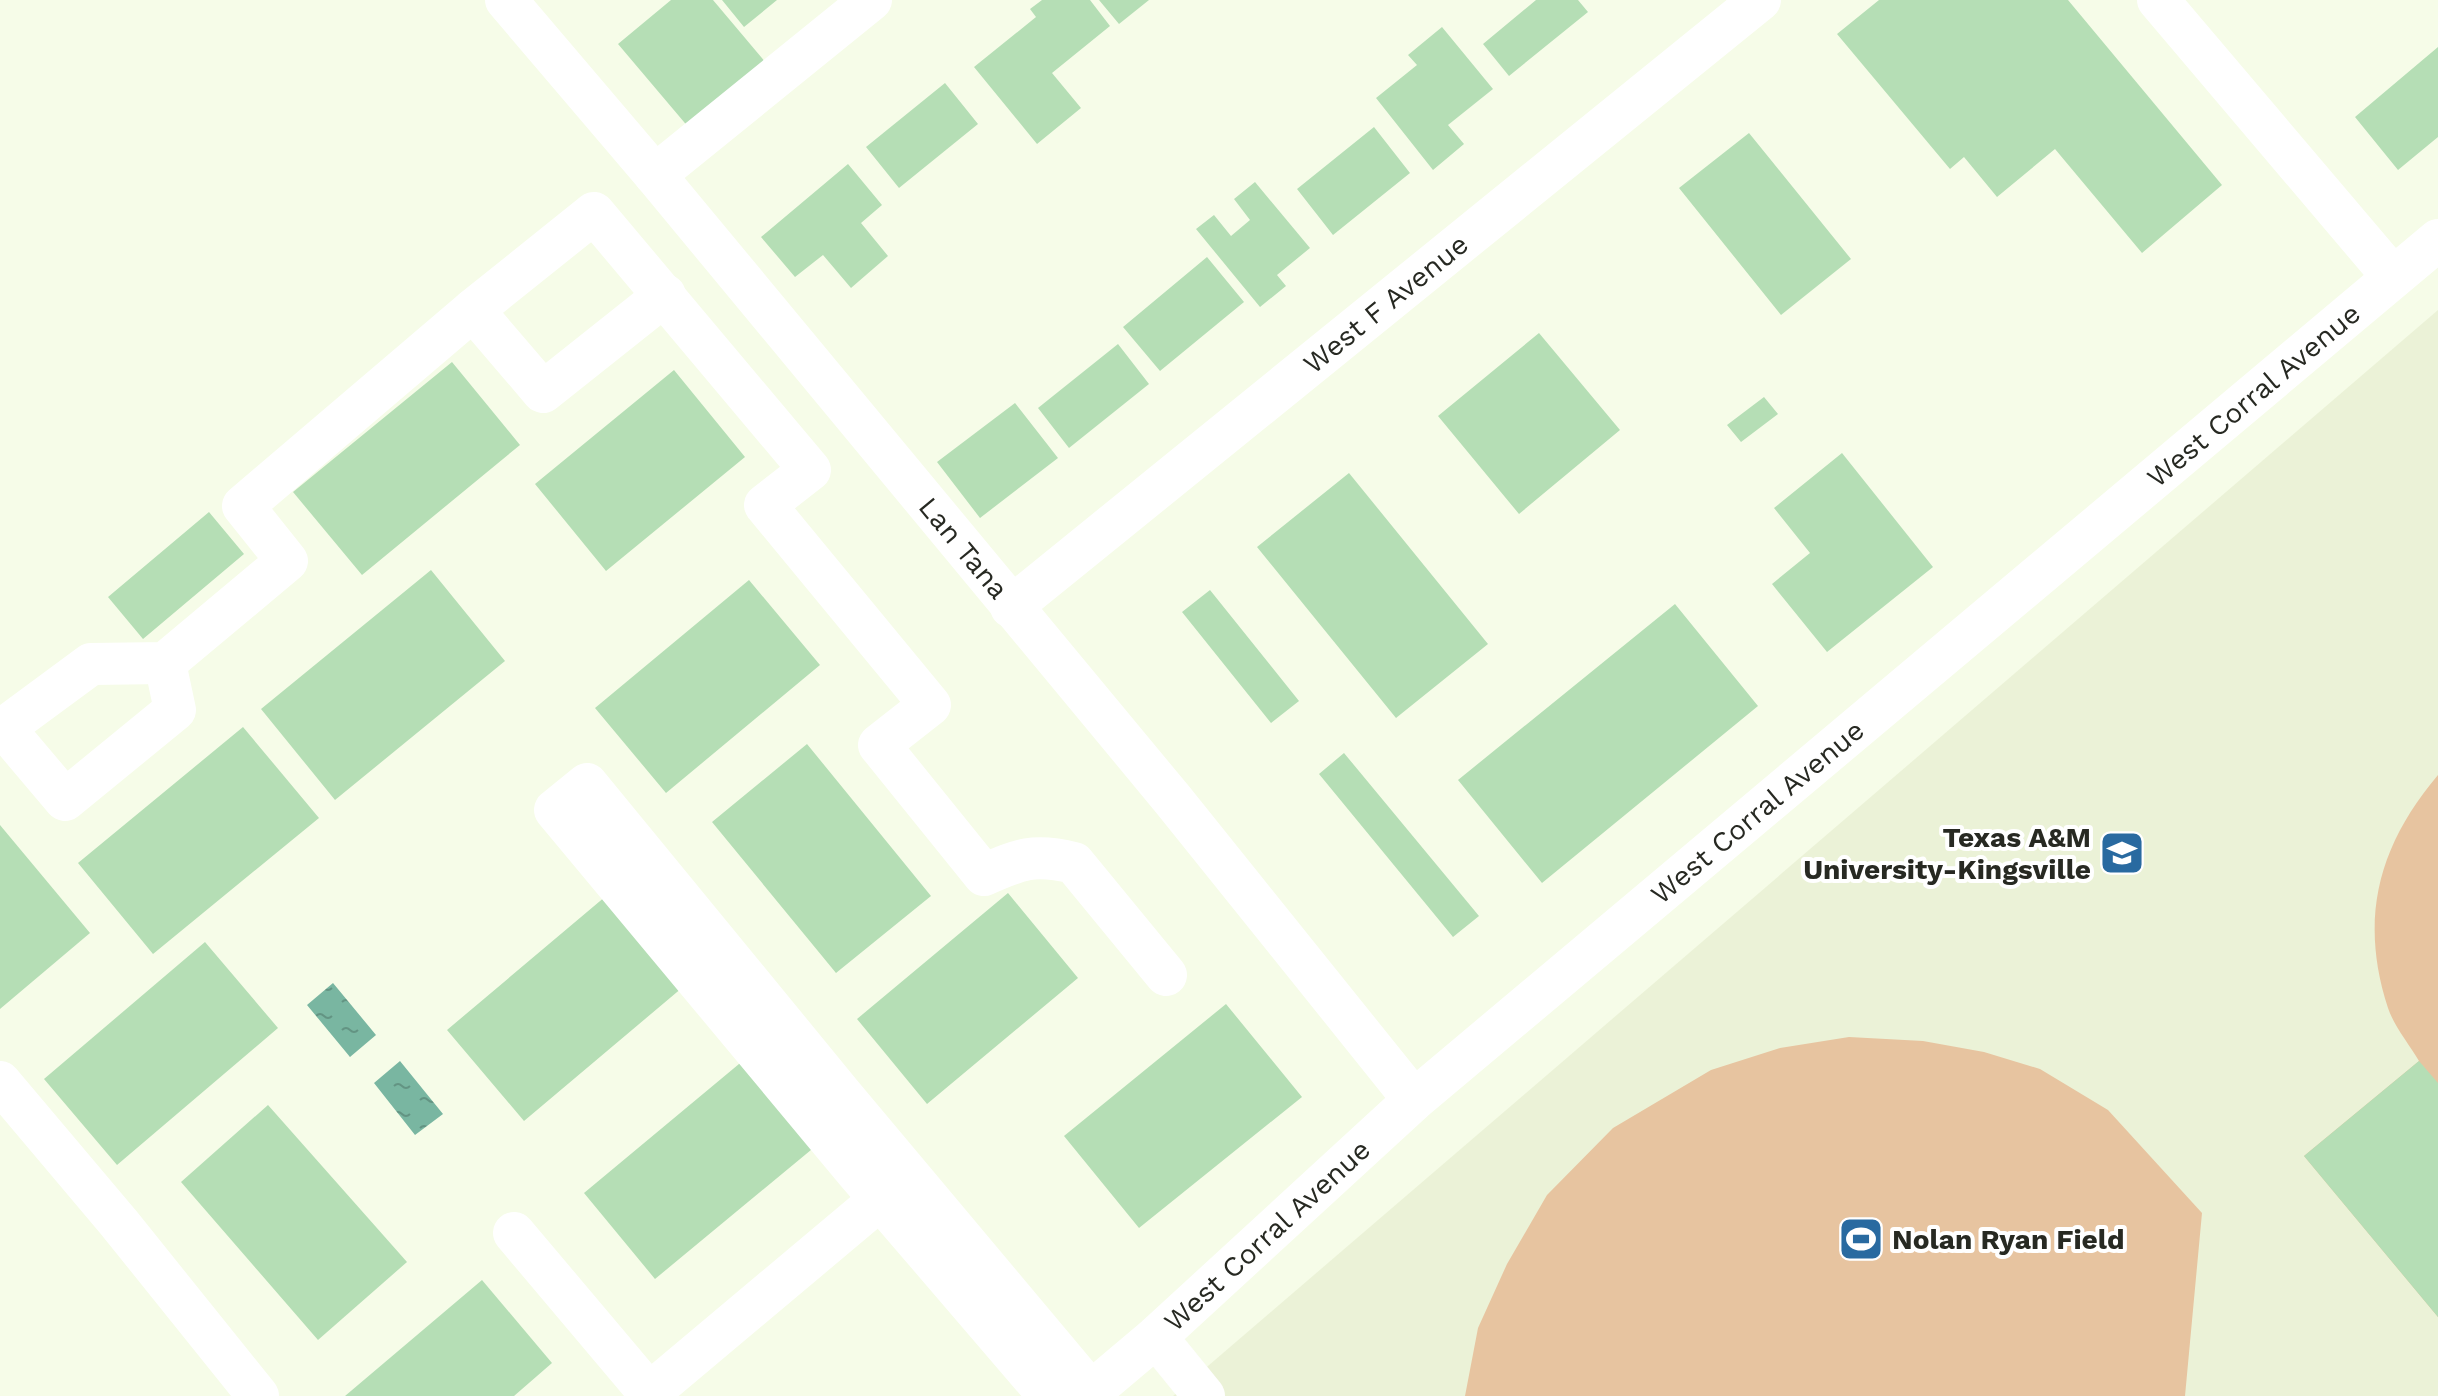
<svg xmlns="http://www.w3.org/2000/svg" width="2438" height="1396" font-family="'Work Sans',sans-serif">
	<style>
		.built { fill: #ebf2d7 }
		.pitch { fill: #e7c4a0 }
		.water { fill: url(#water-ripples) }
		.building { fill: #b5deb5 }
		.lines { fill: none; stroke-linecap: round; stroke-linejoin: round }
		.minor { stroke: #fff; stroke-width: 42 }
		.labels { text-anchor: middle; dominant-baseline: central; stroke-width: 8; stroke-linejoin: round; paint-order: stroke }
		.street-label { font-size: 28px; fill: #272922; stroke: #fff }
		.poi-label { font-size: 28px; font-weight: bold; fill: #272922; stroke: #fff; text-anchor: end }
	</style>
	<defs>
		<pattern id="water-ripples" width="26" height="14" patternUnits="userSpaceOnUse" patternTransform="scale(2)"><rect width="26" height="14" fill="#79b6a1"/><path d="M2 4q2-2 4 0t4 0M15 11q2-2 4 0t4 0" fill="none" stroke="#639483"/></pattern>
	</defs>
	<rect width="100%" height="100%" fill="#f6fce8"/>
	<path class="built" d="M2438,310V1396H1173Z"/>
	<path class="pitch" d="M2438,775V1317L2304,1156L2419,1061C2409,1044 2394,1026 2388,1008C2359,919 2378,846 2438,775Z
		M1849,1037L1923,1041L1984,1052L2040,1069L2108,1110L2202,1213L2185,1396H1465L1478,1328L1507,1264L1547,1195L1613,1128L1711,1070L1780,1048Z"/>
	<path class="water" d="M333,983L376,1035L350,1057L307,1005Z
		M400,1061L443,1114L415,1135L374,1083Z"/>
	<path class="building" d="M671,0H713L772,70L695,135L618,44Z
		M722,0H777L744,27Z
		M1042,0H1090L1110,26L1052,73L1081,108L1037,144L974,67L1036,17L1030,9Z
		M1099,0H1149L1119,24Z
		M1536,0H1578L1588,12L1509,76L1483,44Z
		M1879,0H2068L2222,185L2142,253L2055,149L1997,197L1964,157L1950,169L1837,34Z
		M1442,27L1493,89L1448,125L1464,144L1433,170L1376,98L1417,65L1408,55Z
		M2438,47V137L2398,170L2355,117Z
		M945,83L978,124L899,188L866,147Z
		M1374,127L1410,173L1333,235L1297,189Z
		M1749,133L1851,259L1781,315L1679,188Z
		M848,164L882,205L861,223L888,256L851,288L823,255L795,277L761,237Z
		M1255,182L1310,248L1277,275L1286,286L1260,307L1196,229L1214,215L1231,236L1250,220L1234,199Z
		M1207,257L1244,302L1160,371L1123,327Z
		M1539,333L1620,430L1519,514L1438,416Z
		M1118,344L1149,384L1069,448L1038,408Z
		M452,362L520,445L362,575L293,492Z
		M674,370L745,457L606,571L535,484Z
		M1764,397L1778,414L1741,442L1727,425Z
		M1015,403L1058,458L980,518L937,462Z
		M1842,453L1933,567L1827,652L1772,584L1810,553L1774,508Z
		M1349,473L1488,644L1396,718L1257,547Z
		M209,512L244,554L143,639L108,597Z
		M431,570L505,661L335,800L261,709Z
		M749,580L820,665L666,793L595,708Z
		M1210,590L1299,701L1271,723L1182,612Z
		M1675,604L1758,706L1542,883L1458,780Z
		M243,727L319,818L153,954L78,863Z
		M807,744L931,896L836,973L712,822Z
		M1344,753L1479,916L1453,937L1319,774Z
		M0,825L90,933L0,1009Z
		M1008,893L1078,978L927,1104L857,1019Z
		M606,896L683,987L524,1121L447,1030Z
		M205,942L278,1028L117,1165L44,1079Z
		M1226,1004L1302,1097L1139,1228L1064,1136Z
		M745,1059L817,1145L655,1279L584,1193Z
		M2419,1061L2438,1083V1317L2304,1156Z
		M268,1105L407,1262L318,1340L181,1182Z
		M482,1280L552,1363L514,1396H345Z"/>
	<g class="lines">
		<g class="minor">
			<path id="s1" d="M506,0L655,175L1173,800L1414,1100"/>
			<path d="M2158,0L2393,277"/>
			<path d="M655,175L871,0"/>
			<path d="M473,310L543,392L665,295"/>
			<path id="s2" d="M1011,607L1760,0"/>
			<path d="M5,729L65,800L175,710L165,663"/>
			<path d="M0,731L91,664L165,663L287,561L243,506L473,310L594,213L810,470L765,505L930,705L879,745L984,875C1020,859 1034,853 1074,863L1166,975"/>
			<path d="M0,1082L119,1223L258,1396"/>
			<path d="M514,1233L649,1393"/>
			<path d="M1156,1337L1204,1396"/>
			<path d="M646,1396L902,1181"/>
			<path d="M1049,1396L855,1170L555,810L587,784L842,1095L1091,1392"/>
			<path id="s3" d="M1086,1396L1156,1337L1414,1100L2438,240"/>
		</g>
	</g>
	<defs>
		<g id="university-square" transform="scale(2.3)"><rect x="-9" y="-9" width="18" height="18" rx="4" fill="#296aa0" stroke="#fff"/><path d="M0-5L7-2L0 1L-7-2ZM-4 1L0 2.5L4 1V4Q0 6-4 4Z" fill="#fff"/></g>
		<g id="stadium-square" transform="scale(2.3)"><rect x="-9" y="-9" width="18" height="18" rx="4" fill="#296aa0" stroke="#fff"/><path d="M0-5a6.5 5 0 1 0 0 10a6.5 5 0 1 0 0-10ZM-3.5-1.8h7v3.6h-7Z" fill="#fff"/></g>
	</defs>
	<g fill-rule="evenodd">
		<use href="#university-square" x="2122" y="853"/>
		<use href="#stadium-square" x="1861" y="1239"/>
	</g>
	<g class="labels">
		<g class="street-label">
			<text stroke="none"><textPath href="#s2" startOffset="482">West F Avenue</textPath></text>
			<text stroke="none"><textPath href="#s3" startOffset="1538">West Corral Avenue</textPath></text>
			<text stroke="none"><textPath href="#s1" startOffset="714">Lan Tana</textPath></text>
			<text stroke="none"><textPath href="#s3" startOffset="890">West Corral Avenue</textPath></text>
			<text stroke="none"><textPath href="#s3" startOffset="242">West Corral Avenue</textPath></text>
		</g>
		<g class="poi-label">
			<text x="2091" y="837">Texas A&amp;M<tspan x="2091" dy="32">University-Kingsville</tspan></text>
			<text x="1892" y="1239" text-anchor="start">Nolan Ryan Field</text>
		</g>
	</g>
</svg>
